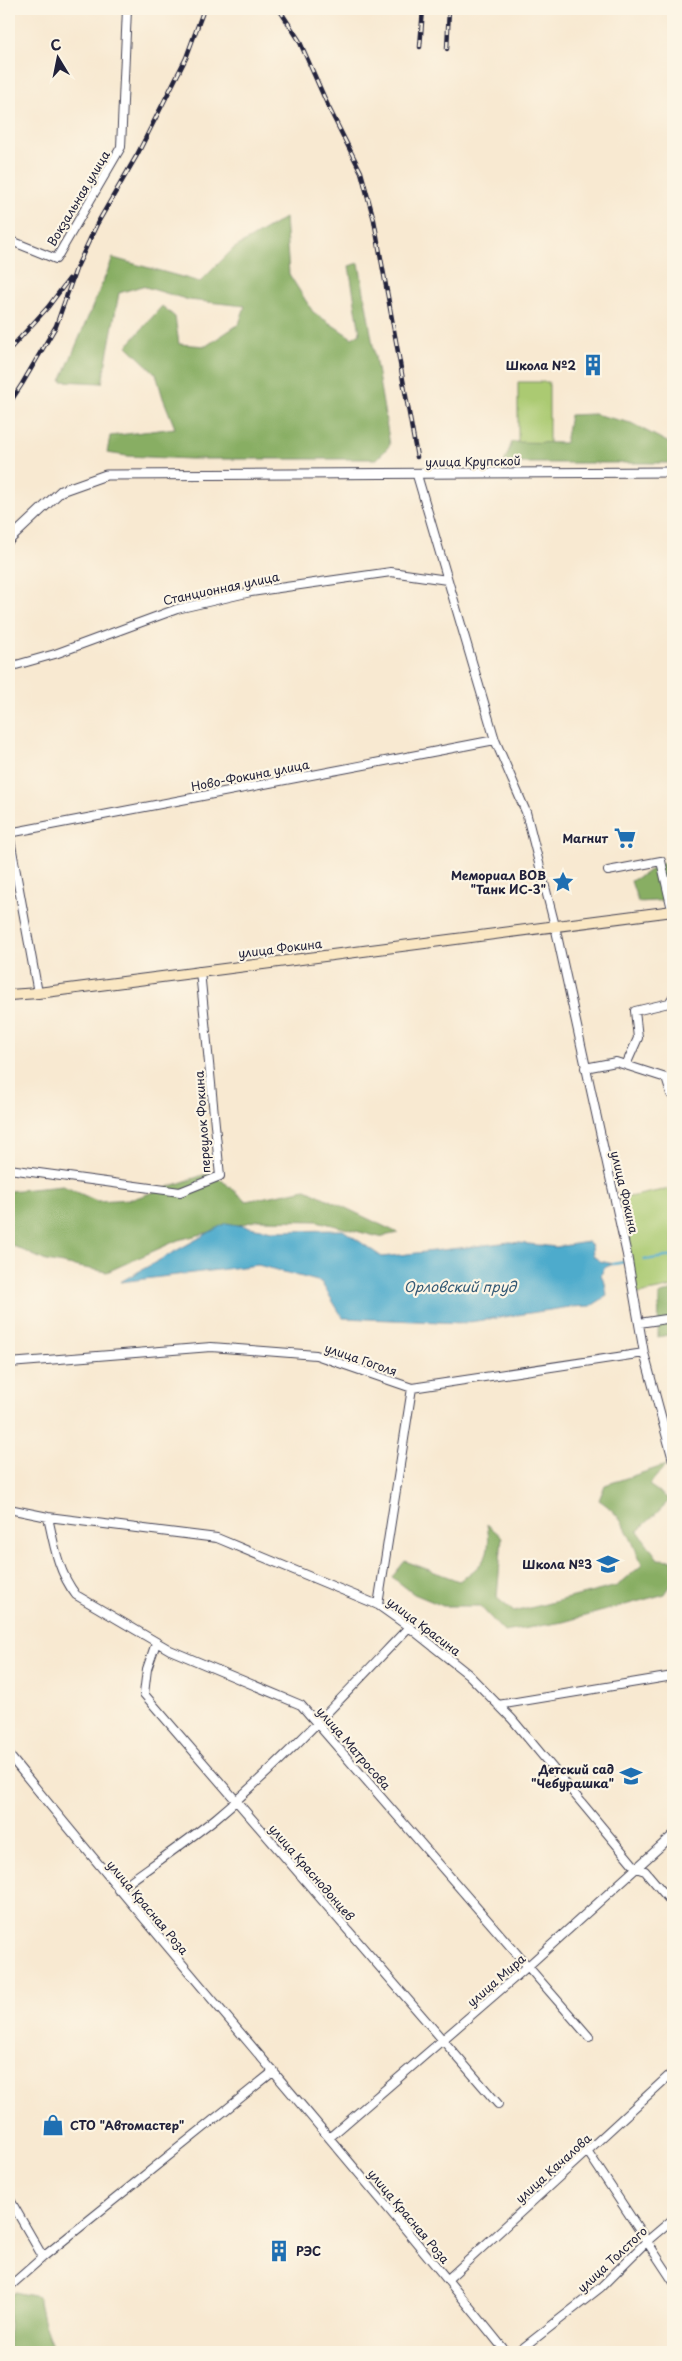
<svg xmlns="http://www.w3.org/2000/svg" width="682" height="2361" font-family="'Playpen Sans',sans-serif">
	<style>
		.green { fill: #abca72; stroke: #667656 }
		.forest { fill: #88ae64; stroke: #556850 }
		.water { fill: #4dabcc; stroke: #386684 }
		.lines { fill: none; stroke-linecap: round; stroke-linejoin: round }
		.stream { stroke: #4dabcc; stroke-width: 2.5 }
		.minor-casing { stroke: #424052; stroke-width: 10 }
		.tertiary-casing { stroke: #424052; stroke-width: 11 }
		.secondary-casing { stroke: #424052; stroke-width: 12 }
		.minor { stroke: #fff; stroke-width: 8 }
		.tertiary { stroke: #fff; stroke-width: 9 }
		.secondary { stroke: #fae7c3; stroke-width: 10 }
		.rail-casing { stroke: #22223b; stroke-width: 4.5 }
		.rail { stroke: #fcf5e5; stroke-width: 2.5; stroke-dasharray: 8; stroke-linecap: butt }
		.labels { text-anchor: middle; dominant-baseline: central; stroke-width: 4.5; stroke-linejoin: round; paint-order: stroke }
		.street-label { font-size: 12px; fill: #22223b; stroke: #fcf5e5 }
		.poi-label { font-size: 12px; font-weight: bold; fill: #22223b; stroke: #fcf5e5; text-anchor: end }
		.water-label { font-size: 14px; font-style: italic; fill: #335975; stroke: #fcf5e5 }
	</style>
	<rect width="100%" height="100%" fill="#fcf5e5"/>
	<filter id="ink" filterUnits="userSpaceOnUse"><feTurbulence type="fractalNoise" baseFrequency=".02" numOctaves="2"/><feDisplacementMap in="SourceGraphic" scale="10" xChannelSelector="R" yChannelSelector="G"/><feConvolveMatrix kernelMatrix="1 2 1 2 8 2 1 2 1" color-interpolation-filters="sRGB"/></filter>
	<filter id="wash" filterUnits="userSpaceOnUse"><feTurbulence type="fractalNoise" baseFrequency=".0096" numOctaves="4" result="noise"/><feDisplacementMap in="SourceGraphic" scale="20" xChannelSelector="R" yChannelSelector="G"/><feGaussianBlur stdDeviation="1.12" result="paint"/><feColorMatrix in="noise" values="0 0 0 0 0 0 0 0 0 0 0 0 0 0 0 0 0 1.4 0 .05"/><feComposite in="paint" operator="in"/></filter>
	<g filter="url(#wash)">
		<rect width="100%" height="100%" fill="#f8e9d1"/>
		<path class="green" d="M518,382H549V446L518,445Z
			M673,1188V1287L638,1294L619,1199Z"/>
		<path class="forest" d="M285,218L289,274L313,312L352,338L360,333L349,266L359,263L390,445L377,459H190L127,456L107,453L110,436L175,428L163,398L156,374L127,346L162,306L175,317L179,344L206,346L239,324L245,306L189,300L142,286L119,293L102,383L61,381L113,258L200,282L233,249Z
			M594,414L631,423L673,445V463H504L512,442L565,443L570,415Z
			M673,861V900L638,902L631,881L663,863Z
			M212,1172L246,1201L306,1189L398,1233L379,1237L317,1221L259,1220L178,1240L107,1272L46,1261L9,1244V1191L63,1186L97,1201L133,1199Z
			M673,1290V1334L658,1337L659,1295Z
			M666,1465L649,1485L670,1500L638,1531L658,1559L673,1560V1582L665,1594L563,1622L504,1632L480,1606H443L414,1594L392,1577L405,1561L459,1581C485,1564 492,1555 487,1524L502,1537L497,1598L514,1612L617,1586L642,1565C631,1539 624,1516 599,1500L605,1485Z
			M15,2292L38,2297L44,2324L54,2352H9V2298Z"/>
		<path class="water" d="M226,1223L273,1231L343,1230L382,1257L510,1242L556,1247L588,1242L592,1246L593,1256L600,1261L613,1264L604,1268L601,1275L605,1283L607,1296L591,1306L570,1307L463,1323L343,1318L321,1282L258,1265L120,1282Z"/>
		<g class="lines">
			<path class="stream" d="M644,1260L673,1256
				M613,1264L625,1262"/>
		</g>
	</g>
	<g filter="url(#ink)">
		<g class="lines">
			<g class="minor-casing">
				<path id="minor" d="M9,240L56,259L121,147L127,9
					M417,475L495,740L526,812L555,926L627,1255L644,1353L673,1460
					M9,667L55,654L177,609L251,592L391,572L447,580
					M9,833L495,740
					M9,834L38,993
					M608,871L661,861L673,914
					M626,1065L638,1038L635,1011L669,1003L673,997
					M585,1068L616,1062L666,1078L671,1094H673
					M9,1169L180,1192L220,1176L200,971
					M639,1323L673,1318
					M9,1363L211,1347L316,1355L412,1388L644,1353
					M9,1509L48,1517L217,1538L378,1605L409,1627L468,1674L512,1719L636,1868L645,1871L673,1904
					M48,1517C54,1545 58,1572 76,1595L170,1650L301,1705L589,2037
					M378,1605L412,1388
					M156,1643L147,1669L144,1694L498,2104
					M498,1705L673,1676
					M9,1755C172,1957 344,2150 506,2352
					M118,1890C151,1866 185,1843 216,1818C285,1760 347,1692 409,1627
					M329,2138L527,1967L673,1835
					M588,2152L673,2281
					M9,2198L43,2257
					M448,2279L673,2072
					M9,2287L43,2257L274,2071
					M518,2352L601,2287L646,2242L673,2219"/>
			</g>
			<g class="tertiary-casing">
				<path id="tertiary" d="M9,540L61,491L106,475L673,472"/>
			</g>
			<g class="secondary-casing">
				<path id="secondary" d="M9,995L38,993L673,911"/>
			</g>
			<use href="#minor" class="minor"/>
			<use href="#tertiary" class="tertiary"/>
			<use href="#secondary" class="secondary"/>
			<g class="rail-casing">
				<path id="rail" d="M279,9L299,40L328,106L361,172L374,220L417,457
					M420,47L423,9
					M447,49L449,9
					M9,350L48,307L69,279
					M9,404L22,384L56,326L76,269L97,224L137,155L186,58L204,9"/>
			</g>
			<use href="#rail" class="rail"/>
		</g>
	</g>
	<defs>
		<g id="building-bare" transform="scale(1.725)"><path d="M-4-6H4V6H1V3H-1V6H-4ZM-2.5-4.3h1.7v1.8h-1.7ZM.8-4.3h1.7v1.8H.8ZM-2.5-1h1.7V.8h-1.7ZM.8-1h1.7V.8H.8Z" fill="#1f6fb2" stroke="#fcf5e5" stroke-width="2.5" paint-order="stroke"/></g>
		<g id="supermarket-bare" transform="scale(1.725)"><path d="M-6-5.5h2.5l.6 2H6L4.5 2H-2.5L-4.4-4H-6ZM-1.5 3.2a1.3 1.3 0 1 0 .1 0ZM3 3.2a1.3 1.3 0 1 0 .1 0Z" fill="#1f6fb2" stroke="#fcf5e5" stroke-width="2.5" paint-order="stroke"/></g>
		<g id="sight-bare" transform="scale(1.725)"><path d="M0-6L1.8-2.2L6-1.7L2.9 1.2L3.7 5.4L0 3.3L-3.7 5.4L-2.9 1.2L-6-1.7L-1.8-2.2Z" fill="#1f6fb2" stroke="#fcf5e5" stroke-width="2.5" paint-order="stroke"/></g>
		<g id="school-bare" transform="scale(1.725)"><path d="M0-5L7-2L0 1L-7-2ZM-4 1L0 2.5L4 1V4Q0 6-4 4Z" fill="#1f6fb2" stroke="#fcf5e5" stroke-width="2.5" paint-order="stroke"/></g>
		<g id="shop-bare" transform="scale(1.725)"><path d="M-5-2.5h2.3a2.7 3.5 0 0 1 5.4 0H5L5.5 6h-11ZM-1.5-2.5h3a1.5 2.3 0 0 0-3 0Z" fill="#1f6fb2" stroke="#fcf5e5" stroke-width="2.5" paint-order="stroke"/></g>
	</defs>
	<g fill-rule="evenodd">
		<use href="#building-bare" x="593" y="365"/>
		<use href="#supermarket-bare" x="625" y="838"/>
		<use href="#sight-bare" x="563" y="882"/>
		<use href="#school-bare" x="608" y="1564"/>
		<use href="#school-bare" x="631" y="1776"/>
		<use href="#shop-bare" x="53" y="2125"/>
		<use href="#building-bare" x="279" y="2251"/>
	</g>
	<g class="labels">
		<g class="street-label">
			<text transform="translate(78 198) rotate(-59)">Вокзальная улица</text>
			<text transform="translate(473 461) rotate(-1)">улица Крупской</text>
			<text transform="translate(221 588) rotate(-12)">Станционная улица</text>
			<text transform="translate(250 775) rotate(-11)">Ново-Фокина улица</text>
			<text transform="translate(280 948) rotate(-7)">улица Фокина</text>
			<text transform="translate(202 1122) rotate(-94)">переулок Фокина</text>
			<text transform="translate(625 1192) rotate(77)">улица Фокина</text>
			<text transform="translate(361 1359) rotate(19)">улица Гоголя</text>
			<text transform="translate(424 1626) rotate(37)">улица Красина</text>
			<text transform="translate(354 1748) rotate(49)">улица Матросова</text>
			<text transform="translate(312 1872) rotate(49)">улица Краснодонцев</text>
			<text transform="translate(148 1907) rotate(50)">улица Красная Роза</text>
			<text transform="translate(496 1980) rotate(-41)">улица Мира</text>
			<text transform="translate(553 2168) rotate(-42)">улица Качалова</text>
			<text transform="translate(409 2216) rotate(50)">улица Красная Роза</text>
			<text transform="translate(612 2259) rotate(-43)">улица Толстого</text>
		</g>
		<g class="poi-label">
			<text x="576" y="365">Школа №2</text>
			<text x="608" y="838">Магнит</text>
			<text x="546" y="875">Мемориал ВОВ<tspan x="546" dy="14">"Танк ИС-3"</tspan></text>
			<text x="592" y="1564">Школа №3</text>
			<text x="614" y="1769">Детский сад<tspan x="614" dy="14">"Чебурашка"</tspan></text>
			<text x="70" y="2125" text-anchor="start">СТО "Автомастер"</text>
			<text x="296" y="2251" text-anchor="start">РЭС</text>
		</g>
		<g class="water-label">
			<text x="460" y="1286">Орловский пруд</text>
		</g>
	</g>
	<rect width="682" height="2361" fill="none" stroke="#fcf5e5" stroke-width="30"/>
	<g transform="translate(58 58) rotate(350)" stroke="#fcf5e5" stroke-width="4" paint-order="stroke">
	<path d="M0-4L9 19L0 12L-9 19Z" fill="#22223b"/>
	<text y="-8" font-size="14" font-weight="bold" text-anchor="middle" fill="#22223b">С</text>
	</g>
</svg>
